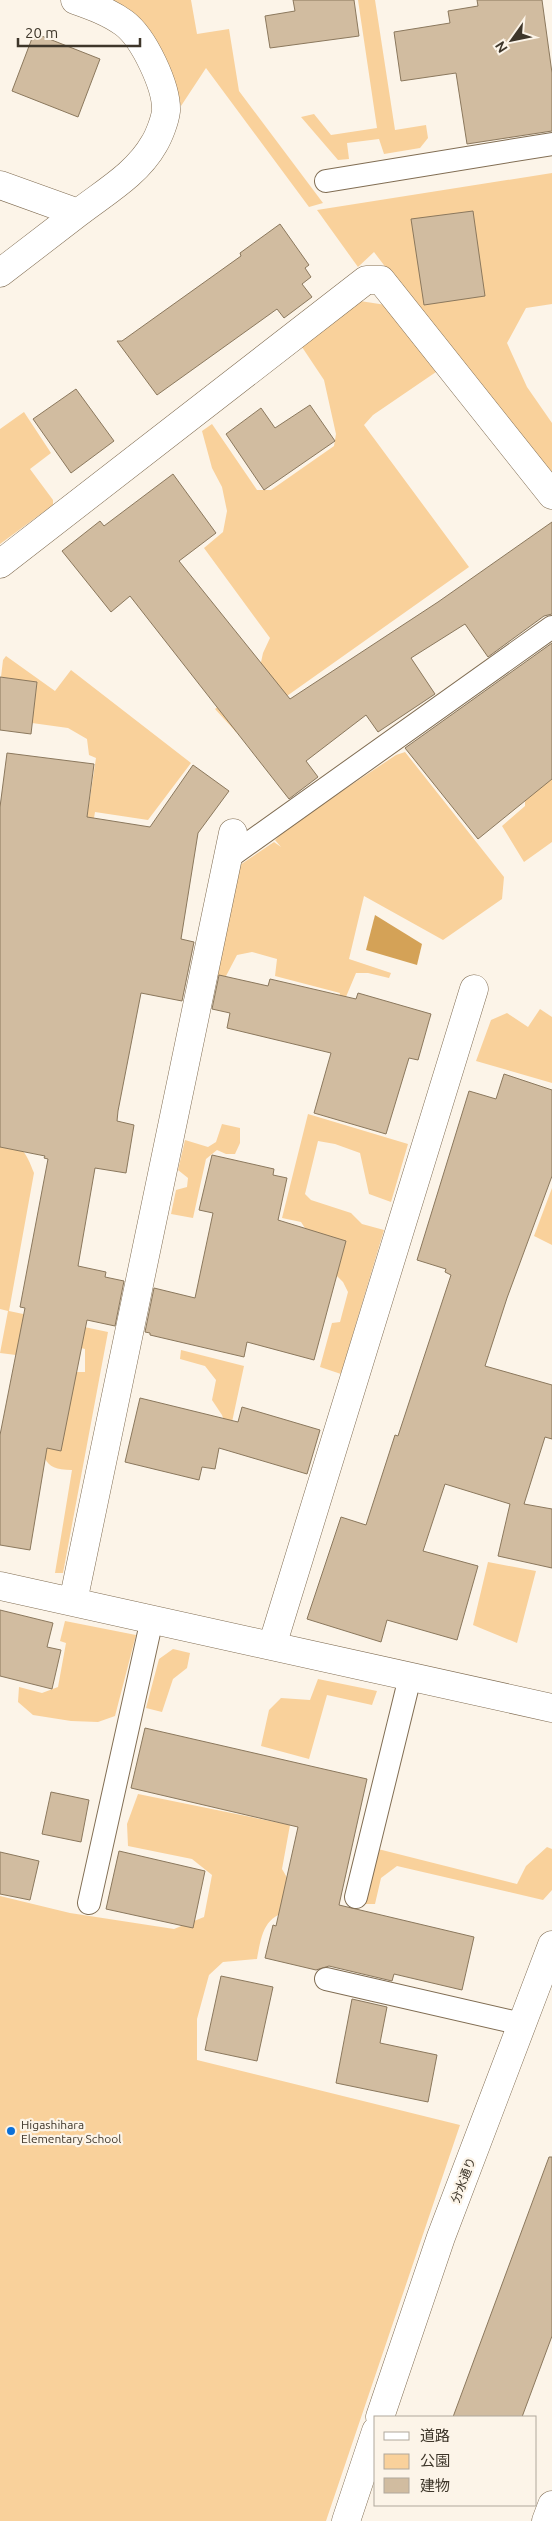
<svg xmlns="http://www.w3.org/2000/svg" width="552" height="2521" font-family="Ubuntu,'Noto Sans JP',sans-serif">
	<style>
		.green { fill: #f9d19b; fill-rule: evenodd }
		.water { fill: #d4a257 }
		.building { fill: #d1bca0; stroke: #8b785d }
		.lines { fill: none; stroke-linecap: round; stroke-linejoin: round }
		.service-casing { stroke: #806d53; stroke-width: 24 }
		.minor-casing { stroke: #806d53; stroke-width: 29 }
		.tertiary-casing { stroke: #806d53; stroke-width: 29 }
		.service { stroke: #fff; stroke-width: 22 }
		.minor { stroke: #fff; stroke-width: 28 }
		.tertiary { stroke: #fff; stroke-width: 28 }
		.poi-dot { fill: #0b70d8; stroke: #fcf4e8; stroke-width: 2 }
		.labels { text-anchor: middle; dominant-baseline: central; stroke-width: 4.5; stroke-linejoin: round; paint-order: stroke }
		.poi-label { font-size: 12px; fill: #3e362a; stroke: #fcf4e8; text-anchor: start }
		.street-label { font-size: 12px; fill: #3e362a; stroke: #fcf4e8 }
	</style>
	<rect width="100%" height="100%" fill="#fcf4e8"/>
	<path class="green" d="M102,0H191L197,34L229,29L239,91L323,203L309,207L206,68L181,106L169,65L139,18Z
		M358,0H375L395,130L426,125L428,138L420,148L384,154L379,139L347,143L349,159L338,160L301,117L314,114L331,135L377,128Z
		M552,173V304L526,308L507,343L527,387L552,423V475L428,323L374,252L358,267L317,210Z
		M360,301L386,305L436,372L373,415L364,425L469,567L236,732L215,709L246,683L260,667L263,653L270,638L204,548L223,532L227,511L222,487L212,468L202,431L212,424L257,490H271L334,446L336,434L324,380L302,347Z
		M24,412L51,453L30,469L53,500V505L0,544V429Z
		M6,656L55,691L71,670L191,763L148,820L95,812L85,873L0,820V803L8,812L87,817L96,758L89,755L87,739L68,728L32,723L37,683L1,677L3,660Z
		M489,693L552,779V842L524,862L502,826L525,806V794Z
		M405,752L504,877L502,899L443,940L364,896L349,959L391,973L389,978L368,973H356L340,1011H336L340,993L275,976L277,959L252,952L237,955L226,976H215L237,867L274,842L281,847L275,840L288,827L396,755Z
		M540,1009L552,1017V1083L476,1061L491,1020L507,1013L528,1027Z
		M308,1114L408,1144L391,1202L369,1194L360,1153L335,1144L318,1141L305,1194L311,1200L351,1213L362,1224L384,1230L341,1374L320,1367L332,1323L340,1322L348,1292L343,1282L334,1273L301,1222L282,1218ZM317,1233L346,1241L341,1258Z
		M222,1124L240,1128V1143L235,1154H226L217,1150L206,1159L193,1218L171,1214L176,1190L187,1187L188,1178L178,1170L185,1140L208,1147L216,1142Z
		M0,1138C22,1145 26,1152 34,1173L9,1311L108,1332L63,1573H55L72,1470C40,1470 44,1455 38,1427L67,1372H85V1349L42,1338L24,1356L0,1353L8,1311L0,1309Z
		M552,1188V1245L534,1236Z
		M181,1350L244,1366L229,1436L222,1415L212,1400L216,1380L205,1366L180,1359Z
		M488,1562L536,1571L517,1643L473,1625Z
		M65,1621L136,1635L115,1716L98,1722L71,1721L33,1715L18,1702L19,1687L42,1693L58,1687L66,1643L60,1641Z
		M173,1649L190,1653L187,1668L173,1679L162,1712L146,1708L159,1659Z
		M318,1679L377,1691L372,1705L327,1695L309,1759L261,1746L269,1710L281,1698L310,1700Z
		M138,1794L290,1825L282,1869L292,1886L287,1912C263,1917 261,1938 257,1959L223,1962L209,1975L197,2019V2060L460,2125L326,2521H0V1896L70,1913L174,1929L204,1917L212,1875L192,1859L128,1846L127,1824Z
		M547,1847L552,1849V1890L543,1900L397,1866L381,1878L375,1904H362L378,1849L517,1884L526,1866Z"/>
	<path class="water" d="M375,915L422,944L417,965L366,950Z"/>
	<path class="building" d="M293,0H354L359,36L270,48L265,16L295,11Z
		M477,0H542L552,73V131L467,144L456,73L401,81L394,32L450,23L448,11L478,6Z
		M34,33L100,59L78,117L12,91Z
		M473,211L485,296L424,305L411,219Z
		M280,224L309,265L305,268L311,277L302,284L312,297L284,318L277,309L157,395L117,341H122L241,256L240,253Z
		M76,389L114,441L71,473L33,419Z
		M310,405L335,441L264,490L226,434L261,408L275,428Z
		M173,474L216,533L179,561L290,699L438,602L552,522V614L544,616L488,657L465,624L411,658L435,694L378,732L366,715L306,761L318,777L289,799L130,596L111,612L62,551L100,521L104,526Z
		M552,643V779L478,839L405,748Z
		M0,677L37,682L31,734L0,730Z
		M7,753L94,764L87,817L150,827L193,765L229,791L198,833L181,939L194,942L182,1001L141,993L118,1111L117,1121L134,1125L126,1173L95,1168L78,1266L106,1272L105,1277L124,1281L115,1326L87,1320L61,1451L47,1448L30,1550L0,1545V1435L25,1308L20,1307L48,1159L44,1158L45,1156L0,1147V807Z
		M219,975L268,986L270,979L356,999L358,993L431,1014L418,1060L409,1058L386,1134L314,1113L331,1053L227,1028L230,1013L212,1009Z
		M504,1074L552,1090V1176L507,1298L485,1366L552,1385V1439L545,1437L524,1504L552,1509V1568L498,1556L510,1504L445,1484L423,1551L478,1566L457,1640L387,1620L381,1642L307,1619L341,1517L366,1525L395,1435L398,1436L451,1275L445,1272L446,1269L417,1260L469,1091L496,1099Z
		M212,1155L274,1169L273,1175L287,1178L278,1220L346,1241L314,1360L247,1342L244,1357L150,1335V1333L145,1332L154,1288L195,1298L213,1213L199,1210Z
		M140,1398L238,1422L242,1407L320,1430L307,1474L219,1448L215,1469L202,1467L199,1480L125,1462Z
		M0,1610L53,1623L47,1647L61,1650L52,1689L0,1676Z
		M145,1728L367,1779L339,1905L474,1937L462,1990L394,1974L392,1981L329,1966L316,1970L265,1958L273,1925L276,1926L298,1827L131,1788Z
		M51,1792L89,1800L81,1842L42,1834Z
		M119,1851L205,1871L193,1928L106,1909Z
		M0,1852L39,1861L30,1900L0,1894Z
		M221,1976L273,1987L257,2061L205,2050Z
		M352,1999L387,2007L380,2043L437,2055L428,2102L336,2083Z
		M549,2157H552V2336L522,2417H453Z"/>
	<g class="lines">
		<g class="service-casing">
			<path id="service" d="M326,181L552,144
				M228,858L552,627
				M356,1897L410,1677
				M89,1903L152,1619
				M326,1979L522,2024"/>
		</g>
		<g class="minor-casing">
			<path id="minor" d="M0,185L78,213C105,192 137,174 154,144C159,136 165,120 166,111C167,87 144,38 124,23C109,12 92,6 75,0
				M0,273L78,213
				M0,564L366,280H381L552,495
				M0,1586L552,1708
				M73,1602L233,833
				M272,1646L474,989
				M546,2521L552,2505"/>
		</g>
		<g class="tertiary-casing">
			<path id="tertiary" d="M380,2417L441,2237L552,1945
				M346,2521L376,2431"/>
		</g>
		<use href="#service" class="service"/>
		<use href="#minor" class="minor"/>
		<use href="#tertiary" class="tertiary"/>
	</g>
	<circle class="poi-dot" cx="11" cy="2131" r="5"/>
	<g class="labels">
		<g class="poi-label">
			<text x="21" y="2124">Higashihara<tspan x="21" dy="14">Elementary School</tspan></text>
		</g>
		<g class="street-label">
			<text transform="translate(463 2180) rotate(-69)">分水通り</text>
		</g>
	</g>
	<rect x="374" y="2416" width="162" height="90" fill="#fcf4e8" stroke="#b0a89c"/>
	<rect x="384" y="2432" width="25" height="8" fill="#ffffff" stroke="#b0a89c"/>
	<text x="420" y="2441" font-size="15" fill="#3e362a">道路</text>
	<rect x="384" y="2454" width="25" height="15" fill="#f9d19b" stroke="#b0a89c"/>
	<text x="420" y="2466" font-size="15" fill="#3e362a">公園</text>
	<rect x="384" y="2478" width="25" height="15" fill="#d1bca0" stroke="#b0a89c"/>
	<text x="420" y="2491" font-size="15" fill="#3e362a">建物</text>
	<g transform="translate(512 40) rotate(237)" stroke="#fcf4e8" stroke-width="4" paint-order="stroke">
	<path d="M0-4L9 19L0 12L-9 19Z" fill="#3e362a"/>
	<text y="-8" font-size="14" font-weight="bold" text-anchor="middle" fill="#3e362a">N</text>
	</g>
	<path d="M18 38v8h122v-8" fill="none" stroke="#3e362a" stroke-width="2.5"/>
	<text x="25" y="38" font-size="15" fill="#3e362a" stroke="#fcf4e8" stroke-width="4" paint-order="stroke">20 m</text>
</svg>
